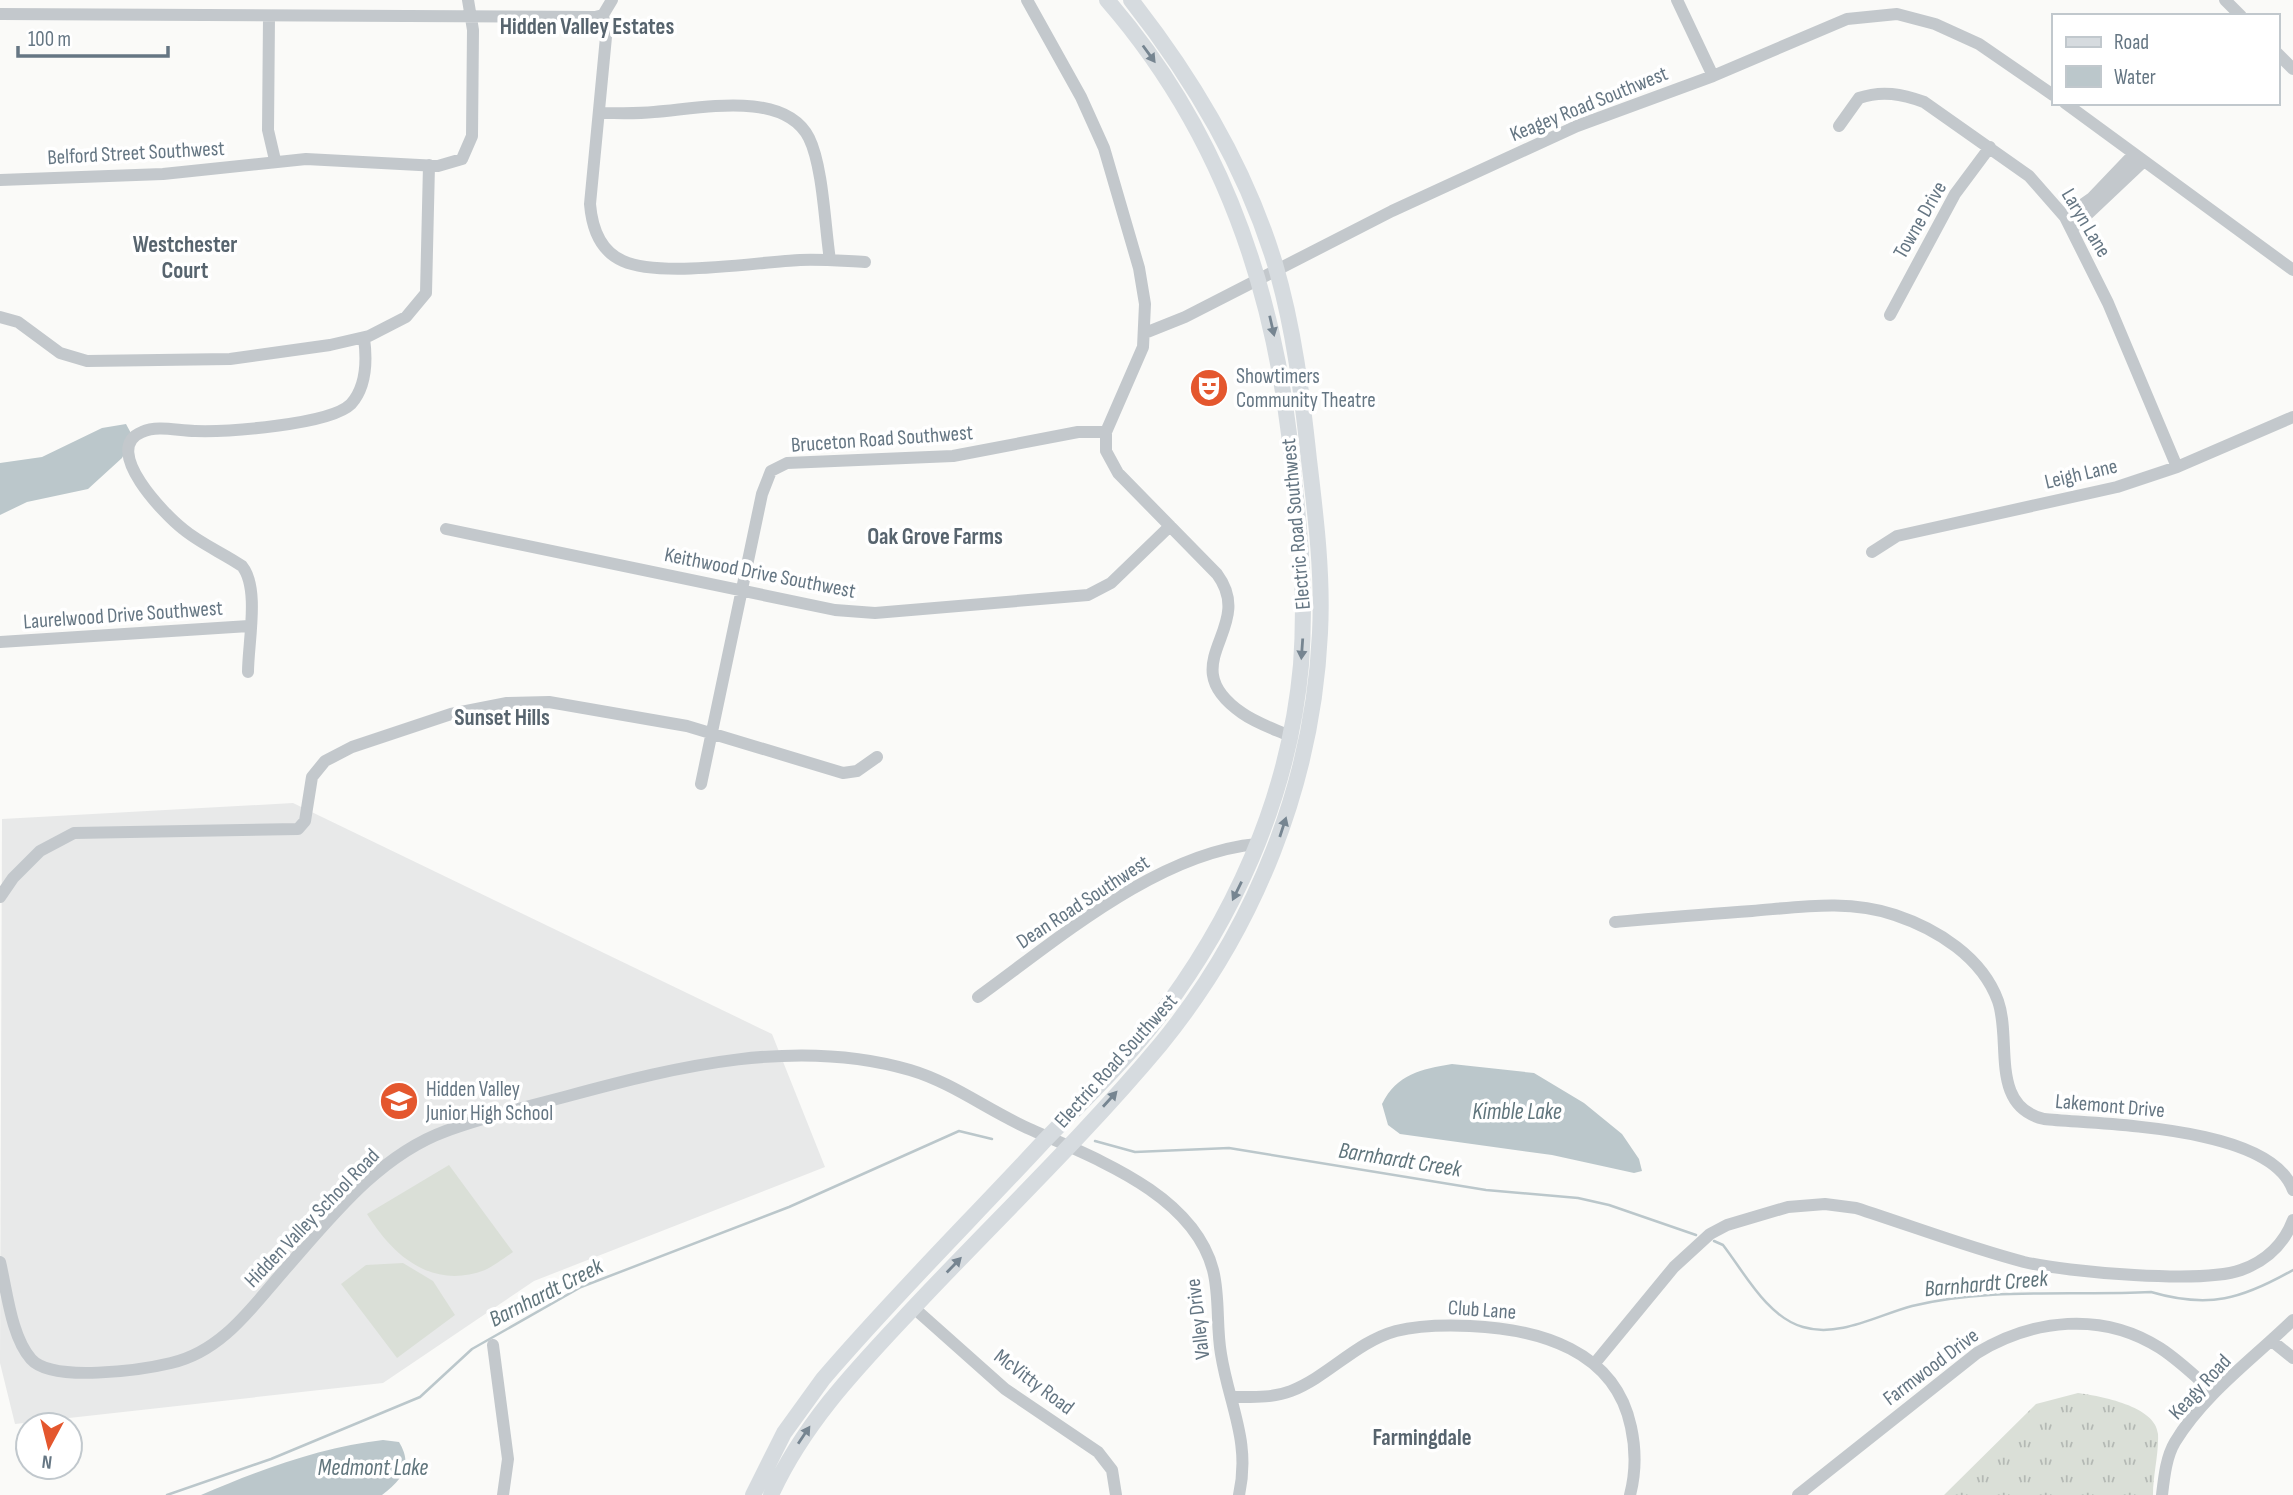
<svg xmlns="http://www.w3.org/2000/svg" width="2293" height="1495" font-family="'Sofia Sans Condensed',sans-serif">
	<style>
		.built { fill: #e8e9e9 }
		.grass { fill: url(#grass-tufts) }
		.pitch { fill: #dadfd7 }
		.water { fill: #bbc7cb }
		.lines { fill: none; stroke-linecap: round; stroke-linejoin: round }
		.stream { stroke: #bbc7cb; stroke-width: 2.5 }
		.minor { stroke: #c3c8cc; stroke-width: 12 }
		.major { stroke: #d6dbdf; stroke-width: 16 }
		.oneway { fill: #768591 }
		.labels { text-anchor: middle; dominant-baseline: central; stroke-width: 7; stroke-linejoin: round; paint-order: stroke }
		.street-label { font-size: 21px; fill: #657683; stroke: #fff }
		.poi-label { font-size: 21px; fill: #657683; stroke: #fff; text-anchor: start }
		.neighbourhood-label { font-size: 23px; font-weight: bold; fill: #57646e; stroke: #fff }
		.water-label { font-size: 23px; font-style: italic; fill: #60757c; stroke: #fff }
	</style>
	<defs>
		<pattern id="grass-tufts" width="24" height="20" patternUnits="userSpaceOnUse" patternTransform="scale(1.75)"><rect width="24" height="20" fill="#dadfd7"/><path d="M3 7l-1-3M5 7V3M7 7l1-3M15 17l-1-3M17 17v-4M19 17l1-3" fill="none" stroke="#b4b9b4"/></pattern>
	</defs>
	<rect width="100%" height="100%" fill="#fafaf8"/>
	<path class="built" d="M293,803L772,1034L825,1167L534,1281L383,1383L15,1424L0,1363L2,819Z"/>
	<path class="grass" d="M2078,1393C2100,1396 2156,1406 2158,1434C2159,1453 2153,1475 2153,1495H1944L2036,1404Z"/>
	<path class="pitch" d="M449,1165L513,1252C504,1258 494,1266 485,1270C432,1290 393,1256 367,1214Z
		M403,1263L433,1281L455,1315L397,1358L341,1284L366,1265Z"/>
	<path class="water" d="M126,424L133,437L122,458L88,489L27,502L0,515V463L42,457L102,428Z
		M1452,1064L1534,1073L1584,1103L1622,1134L1639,1159L1642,1171L1634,1173L1552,1155L1400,1134L1388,1125L1382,1104C1397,1074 1421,1069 1452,1064Z
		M383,1440L399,1442C413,1465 403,1479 382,1495H201C258,1470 322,1447 383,1440Z"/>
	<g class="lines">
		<path class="stream" d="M1095,1141L1135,1152L1229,1148L1486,1190L1578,1198L1609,1205L1696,1235
			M1714,1241L1723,1245C1744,1272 1767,1317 1803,1327C1839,1338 1878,1315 1912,1306C1989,1287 2073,1296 2151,1292C2209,1309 2242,1299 2293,1270
			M167,1495L271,1459L420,1397L472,1349L581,1287L789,1207L959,1131L992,1139"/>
		<path class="minor" d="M1027,0L1081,97L1104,148L1139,268L1145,304L1143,347L1106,432V451L1118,473L1217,574C1258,629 1170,663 1242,713C1256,723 1274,729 1290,736
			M1677,0L1713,76
			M2225,0L2241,16
			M0,14L595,17L603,15
			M603,15L606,37L590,204C592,228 600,251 623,261C661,278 756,262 800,260C822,259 843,261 865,262
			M603,15L612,0
			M269,17L268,130L275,160
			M2277,53L2293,69
			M2065,103L2293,270
			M600,113C618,113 636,114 654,112C698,109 784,89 809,138C823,166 825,228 830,260
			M1839,126L1859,98C1882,90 1902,94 1924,102L2029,176L2065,217L2108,303L2177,467
			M0,180L163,174L306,159L438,166L462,159L472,136L473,30L468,0
			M2065,217L2092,198L2134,154
			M2072,229L2144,161
			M1890,315L1955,194L1990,147
			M0,317L18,322L60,353L87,361L230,359L330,345L369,336L406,317L426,293L429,165
			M1145,333L1185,317L1392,211L1577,126L1713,76L1847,19L1897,14L1935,24L1979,44L2053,95
			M446,529L835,610L875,613L1088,595L1111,583L1170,526
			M1872,552L1897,536L2117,487L2177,467L2293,417
			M0,642L249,626
			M248,672C248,643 260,588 242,566C223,553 201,544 183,529C166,516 100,449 142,432C158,425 178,431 195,431C226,432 330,425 351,404C367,386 367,360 364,338
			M701,784L762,494L771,471L787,463L953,456L1078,432H1106
			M0,897L13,878L40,851L74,833L298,829L305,821L312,777L325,761L352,747L451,714L507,703L549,702L687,726L843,773L857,771L877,757
			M1615,922C1661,918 1706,914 1752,911C1800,907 1849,899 1895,915C1937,929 1982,957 1998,1001C2012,1041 1989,1106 2044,1119C2101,1125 2270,1125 2293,1190
			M978,997C1057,940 1157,853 1257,844
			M0,1262C7,1291 11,1336 31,1359C52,1383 142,1370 171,1363C220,1352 250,1310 281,1274C328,1221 377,1156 446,1131C486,1116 527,1107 568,1096C679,1066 797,1037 910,1070C954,1083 990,1112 1032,1130C1096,1159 1193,1194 1213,1270C1220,1297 1216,1326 1221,1354C1229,1405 1251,1441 1239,1495
			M914,1308L1005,1389L1098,1452L1112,1470L1116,1495
			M2272,1341L2293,1358
			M493,1345L508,1459L503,1495
			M1595,1363L1674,1267L1710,1234L1727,1225L1788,1207L1825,1204L1856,1208C1912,1226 1967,1247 2024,1262C2067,1272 2202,1284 2241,1270C2266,1261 2284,1244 2293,1220
			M1233,1397C1252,1397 1273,1398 1291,1391C1329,1376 1356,1342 1396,1331C1420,1325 1446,1325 1470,1326C1539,1329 1615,1350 1631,1427C1636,1450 1636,1472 1630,1495
			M1798,1495L1977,1353C2033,1319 2102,1311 2160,1348C2180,1361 2197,1378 2214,1393
			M2162,1495C2164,1478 2166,1457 2175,1442C2204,1394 2254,1358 2293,1320"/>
		<path class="major" d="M753,1495L784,1433L823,1379C894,1296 972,1219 1046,1139C1081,1103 1118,1068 1150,1028C1232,924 1289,799 1301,665C1307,587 1298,512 1289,434C1270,274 1214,123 1107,0
			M771,1495C805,1420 862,1363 917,1304C998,1218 1084,1136 1160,1045C1255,929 1313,783 1320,633C1323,575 1316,518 1309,460C1302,395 1294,328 1275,264C1246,168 1193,79 1131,0"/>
	</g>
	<defs><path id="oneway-solid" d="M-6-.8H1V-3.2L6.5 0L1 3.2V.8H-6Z" transform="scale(1.75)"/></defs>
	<g class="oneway">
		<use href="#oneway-solid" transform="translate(1149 54) rotate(54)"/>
		<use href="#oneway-solid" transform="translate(1272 326) rotate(77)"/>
		<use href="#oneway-solid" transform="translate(1302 649) rotate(94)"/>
		<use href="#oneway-solid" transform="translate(1283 827) rotate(-72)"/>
		<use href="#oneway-solid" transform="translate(1237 891) rotate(116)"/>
		<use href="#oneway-solid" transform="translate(1110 1099) rotate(-48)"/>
		<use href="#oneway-solid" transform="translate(954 1265) rotate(-46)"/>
		<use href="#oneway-solid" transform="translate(804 1435) rotate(-56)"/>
	</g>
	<defs>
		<g id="theatre-disc" transform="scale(2.0125)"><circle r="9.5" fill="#e4572e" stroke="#fff"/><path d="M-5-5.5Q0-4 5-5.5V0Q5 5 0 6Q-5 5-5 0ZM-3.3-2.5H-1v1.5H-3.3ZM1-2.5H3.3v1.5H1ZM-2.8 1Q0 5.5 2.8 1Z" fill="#fff"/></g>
		<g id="school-disc" transform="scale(2.0125)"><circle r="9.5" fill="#e4572e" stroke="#fff"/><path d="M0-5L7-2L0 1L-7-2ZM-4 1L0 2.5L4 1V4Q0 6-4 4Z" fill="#fff"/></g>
	</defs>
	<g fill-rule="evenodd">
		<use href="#theatre-disc" x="1209" y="388"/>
		<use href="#school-disc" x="399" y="1101"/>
	</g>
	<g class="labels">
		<g class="street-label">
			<text transform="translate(1589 104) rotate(-22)">Keagey Road Southwest</text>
			<text transform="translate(136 153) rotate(-3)">Belford Street Southwest</text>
			<text transform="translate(1920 220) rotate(-60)">Towne Drive</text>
			<text transform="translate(2086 223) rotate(59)">Laryn Lane</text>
			<text transform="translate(882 439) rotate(-4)">Bruceton Road Southwest</text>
			<text transform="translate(2081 474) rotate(-13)">Leigh Lane</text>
			<text transform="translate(1296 524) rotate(-95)">Electric Road Southwest</text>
			<text transform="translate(760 573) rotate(11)">Keithwood Drive Southwest</text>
			<text transform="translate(123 615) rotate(-4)">Laurelwood Drive Southwest</text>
			<text transform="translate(1083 902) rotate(-33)">Dean Road Southwest</text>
			<text transform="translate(1116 1061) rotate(-48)">Electric Road Southwest</text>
			<text transform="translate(2110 1106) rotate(5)">Lakemont Drive</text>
			<text transform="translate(312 1218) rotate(-46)">Hidden Valley School Road</text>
			<text transform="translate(1482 1310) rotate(4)">Club Lane</text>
			<text transform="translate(1198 1319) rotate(-97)">Valley Drive</text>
			<text transform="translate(1931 1367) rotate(-37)">Farmwood Drive</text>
			<text transform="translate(1034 1382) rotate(37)">McVitty Road</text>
			<text transform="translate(2200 1387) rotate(-47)">Keagy Road</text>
		</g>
		<g class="poi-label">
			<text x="1236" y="376">Showtimers<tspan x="1236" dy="24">Community Theatre</tspan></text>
			<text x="426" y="1089">Hidden Valley<tspan x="426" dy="24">Junior High School</tspan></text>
		</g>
		<g class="neighbourhood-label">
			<text x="587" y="27">Hidden Valley Estates</text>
			<text x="185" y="245">Westchester<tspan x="185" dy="26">Court</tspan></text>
			<text x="935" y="537">Oak Grove Farms</text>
			<text x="502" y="718">Sunset Hills</text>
			<text x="1422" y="1438">Farmingdale</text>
		</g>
		<g class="water-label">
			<text x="1517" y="1112">Kimble Lake</text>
			<text transform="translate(1400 1160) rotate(9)">Barnhardt Creek</text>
			<text transform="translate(1986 1284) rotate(-5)">Barnhardt Creek</text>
			<text transform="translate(546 1293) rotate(-27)">Barnhardt Creek</text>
			<text x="373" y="1468">Medmont Lake</text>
		</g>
	</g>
	<rect x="2052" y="14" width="228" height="91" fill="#ffffff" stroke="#c1c8cd" stroke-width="2"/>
	<rect x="2066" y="37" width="35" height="10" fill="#d6dbdf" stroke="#c1c8cd" stroke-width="2"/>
	<text x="2114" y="49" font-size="21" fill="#657683">Road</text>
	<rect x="2066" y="66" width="35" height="21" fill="#bbc7cb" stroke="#c1c8cd" stroke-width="2"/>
	<text x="2114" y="84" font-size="21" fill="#657683">Water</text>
	<g transform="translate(49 1446) rotate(187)"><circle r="33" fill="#ffffff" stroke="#c1c8cd" stroke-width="2"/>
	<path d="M0-5L12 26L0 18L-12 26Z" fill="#e4572e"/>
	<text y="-10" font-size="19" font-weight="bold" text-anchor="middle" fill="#657683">N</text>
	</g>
	<path d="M18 46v10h150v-10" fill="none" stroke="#657683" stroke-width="3.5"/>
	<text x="28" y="46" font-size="21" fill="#657683" stroke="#ffffff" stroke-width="5" paint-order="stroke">100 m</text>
</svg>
